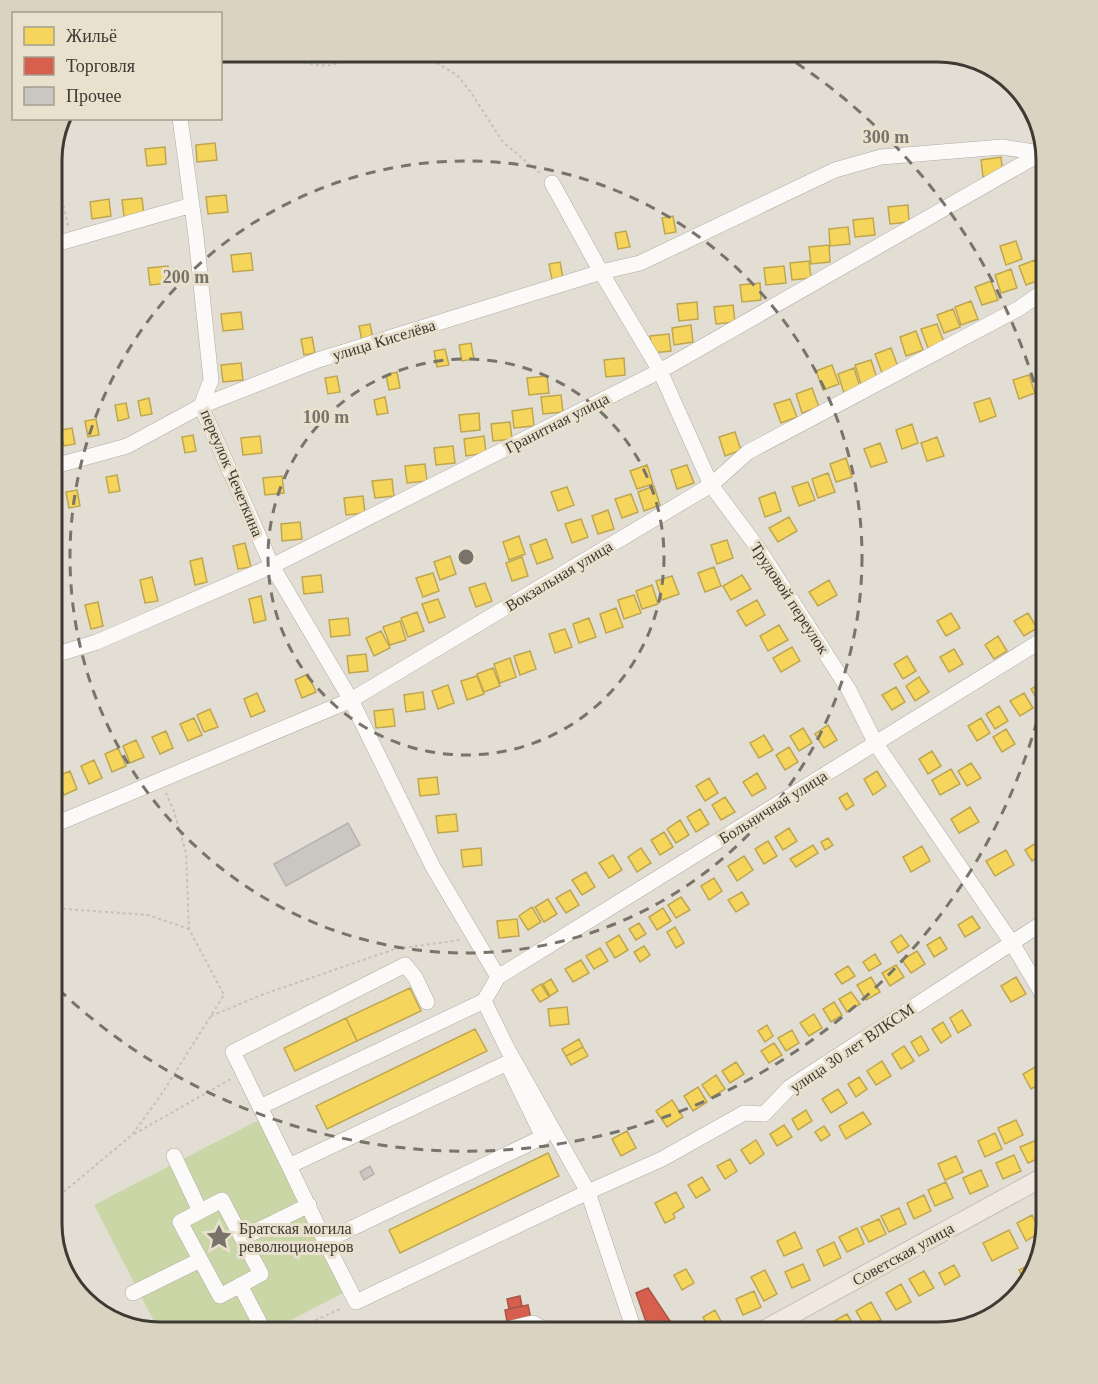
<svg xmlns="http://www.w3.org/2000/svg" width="1098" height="1384" font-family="'Times New Roman',serif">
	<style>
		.green { fill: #cad6a6 }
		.homes { fill: #f6d55c; stroke: #bfa650; stroke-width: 1.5 }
		.shops { fill: #d6604d; stroke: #a85545; stroke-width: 1.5 }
		.building { fill: #cac6c2; stroke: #b6b1af; stroke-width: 1.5 }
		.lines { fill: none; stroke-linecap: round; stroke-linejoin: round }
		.minor-casing { stroke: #afaba4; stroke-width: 16 }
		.major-casing { stroke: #c0bdb8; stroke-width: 20 }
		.path { stroke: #c3c1bf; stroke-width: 2; stroke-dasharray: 3 3; stroke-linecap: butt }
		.minor { stroke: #fbfaf9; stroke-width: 15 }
		.major { stroke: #f0e8e1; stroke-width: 18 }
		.ring { fill: none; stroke: #78736b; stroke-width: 3; stroke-dasharray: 10 8 }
		.labels { text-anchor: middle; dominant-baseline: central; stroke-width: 6; stroke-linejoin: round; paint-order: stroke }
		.street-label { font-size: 16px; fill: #3e3a33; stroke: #e9e0ce }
		.poi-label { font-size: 16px; fill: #3e3a33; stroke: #e9e0ce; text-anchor: start }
		.rim { fill: none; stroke: #3e3a33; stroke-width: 3 }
		.centre { fill: #78736b; stroke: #e9e0ce; stroke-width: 3 }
		.ring-label { font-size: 18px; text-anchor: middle; font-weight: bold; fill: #78736b; stroke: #e9e0ce; stroke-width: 6; stroke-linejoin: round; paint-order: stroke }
	</style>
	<rect width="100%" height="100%" fill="#e3ded4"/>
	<path class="green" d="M263,1118L351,1289L266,1333H160L94,1205Z"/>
	<path class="homes" d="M215,143L217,160L197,162L196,145Z
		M165,147L166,164L147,166L145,149Z
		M1001,157L1003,174L983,177L981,160Z
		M226,195L228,212L208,214L206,197Z
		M142,198L144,215L124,217L122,200Z
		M109,199L111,216L92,219L90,202Z
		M908,205L909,222L890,224L888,207Z
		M673,216L676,232L665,234L662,218Z
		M873,218L875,235L855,237L853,220Z
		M848,227L850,244L830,246L829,229Z
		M626,231L630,247L618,249L615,233Z
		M1016,241L1022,259L1006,265L1000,246Z
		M829,245L830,262L811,264L809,247Z
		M1047,249V270H1046L1039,252Z
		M251,253L253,270L233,272L231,255Z
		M1035,260L1042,279L1026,285L1019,266Z
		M809,261L811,278L792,280L790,263Z
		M560,262L563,278L552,280L549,264Z
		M168,266L170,283L150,285L148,268Z
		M784,266L786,283L766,285L764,268Z
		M1011,269L1017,288L1001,293L995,275Z
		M991,281L998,300L982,305L975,287Z
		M760,283L761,300L742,302L740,285Z
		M971,301L978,319L961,325L955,307Z
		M697,302L698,319L679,321L677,304Z
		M733,305L735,322L716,324L714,307Z
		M953,309L960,327L944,333L937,315Z
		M241,312L243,329L223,331L221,314Z
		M370,324L373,339L362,341L359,326Z
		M937,324L944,342L928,348L921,329Z
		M691,325L693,342L674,345L672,328Z
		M916,331L923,350L906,356L900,337Z
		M669,334L671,351L652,353L650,336Z
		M312,337L315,353L304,355L301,339Z
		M471,343L474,359L462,361L459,345Z
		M891,348L898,367L882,373L875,354Z
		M445,349L449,365L437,367L434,351Z
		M624,358L625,375L606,377L604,360Z
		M871,360L877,378L861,384L855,365Z
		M241,363L243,380L223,382L221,365Z
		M832,365L839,384L823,390L816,371Z
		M854,368L860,387L844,393L838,374Z
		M397,372L400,388L389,390L386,375Z
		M1029,375L1035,393L1019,399L1013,380Z
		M337,376L340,392L328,394L325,378Z
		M547,376L549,393L529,395L527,378Z
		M812,388L819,407L802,413L796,394Z
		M561,395L563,412L543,414L541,397Z
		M385,397L388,413L377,415L374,400Z
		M149,398L152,414L141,416L138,401Z
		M990,398L996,416L980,422L974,403Z
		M790,399L797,417L781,423L774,404Z
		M126,403L129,418L118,421L115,405Z
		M532,408L534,426L514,428L512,411Z
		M479,413L480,430L461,432L459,415Z
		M96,419L99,435L88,437L85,421Z
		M510,422L512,439L493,441L491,424Z
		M912,424L918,443L902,449L896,430Z
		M72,428L75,444L64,446L60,430Z
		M735,432L741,450L725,456L719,437Z
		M193,435L196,451L185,453L182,437Z
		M260,436L262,453L243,455L241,438Z
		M484,436L486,453L466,456L464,439Z
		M937,437L944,456L927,461L921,443Z
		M880,443L887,462L871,467L864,449Z
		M453,446L455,463L436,465L434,448Z
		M846,458L852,477L836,482L830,464Z
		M425,464L427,481L407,483L405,466Z
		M647,465L653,484L637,489L630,471Z
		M687,465L694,483L677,489L671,470Z
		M828,473L835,492L818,498L812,479Z
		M117,475L120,491L109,493L106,477Z
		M282,476L284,493L265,495L263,478Z
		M392,479L394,496L375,498L372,481Z
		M808,482L815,500L799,506L792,487Z
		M654,486L660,505L644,511L638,492Z
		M567,487L574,505L558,511L551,492Z
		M77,490L80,506L69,508L66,492Z
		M58,492L61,508L51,510V493Z
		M775,492L781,511L765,517L759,498Z
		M631,494L638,512L622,518L615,499Z
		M363,496L365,513L346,515L344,498Z
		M608,510L614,529L598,534L592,516Z
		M789,517L797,531L778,542L769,528Z
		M581,519L588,537L572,543L565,524Z
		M300,522L302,539L282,541L281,524Z
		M519,536L525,554L509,560L503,542Z
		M546,539L553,558L537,564L530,545Z
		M727,540L733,558L717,564L711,545Z
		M245,543L251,567L238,569L233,546Z
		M450,556L456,574L440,580L434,562Z
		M522,557L528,576L512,581L506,563Z
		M202,558L207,582L195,585L190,561Z
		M714,567L721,586L705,592L698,573Z
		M433,573L439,591L423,597L416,578Z
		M321,575L323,592L304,594L302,577Z
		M742,575L751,589L731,600L723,586Z
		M672,576L679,594L662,600L656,581Z
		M152,577L158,601L145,603L140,580Z
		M829,580L837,595L818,606L809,592Z
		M485,583L492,601L476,607L469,588Z
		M652,585L658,604L642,609L636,591Z
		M634,595L641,613L624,619L618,600Z
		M261,596L266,620L254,623L249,599Z
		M438,599L445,617L429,623L422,604Z
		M757,600L765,615L746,626L737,611Z
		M98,602L103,626L91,629L85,605Z
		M616,608L623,627L606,633L600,614Z
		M417,612L424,631L408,637L401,618Z
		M951,613L960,628L946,636L937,621Z
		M1028,613L1037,628L1024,636L1014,621Z
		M348,618L350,635L331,637L329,620Z
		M589,618L596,637L579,643L573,624Z
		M58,620L63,644L51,646V622Z
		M400,621L406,640L390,645L383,627Z
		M779,625L788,640L768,651L760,636Z
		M565,629L572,647L555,653L549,634Z
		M381,631L390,648L374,656L366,638Z
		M998,636L1007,651L994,659L985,645Z
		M792,647L800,661L781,672L773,658Z
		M954,649L963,664L949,672L940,657Z
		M530,651L536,669L520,675L514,656Z
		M366,654L368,671L349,673L347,656Z
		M907,656L916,671L903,679L894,664Z
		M510,658L516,677L500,683L494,664Z
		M493,668L500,686L484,692L477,674Z
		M308,674L316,692L302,698L295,680Z
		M477,676L484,694L467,700L461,681Z
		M919,677L929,692L915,701L906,686Z
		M1044,681L1047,685V700L1040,704L1031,689Z
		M448,685L454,703L438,709L432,691Z
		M896,687L905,702L892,710L882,695Z
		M423,692L425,709L406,712L404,695Z
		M257,693L265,711L251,717L244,699Z
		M1024,693L1033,708L1020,716L1010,701Z
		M999,706L1008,721L995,729L986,714Z
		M210,709L218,727L204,732L197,715Z
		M393,709L395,726L376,728L374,711Z
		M194,718L202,735L188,741L180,724Z
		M981,718L990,733L977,741L968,726Z
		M828,725L837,740L824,748L815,734Z
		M803,728L812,743L799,751L790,736Z
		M1006,729L1015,744L1002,752L993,737Z
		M166,731L173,748L160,754L152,737Z
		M764,735L773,750L759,758L750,743Z
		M136,740L144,757L130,763L123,746Z
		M789,747L798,762L785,770L776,755Z
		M118,748L126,766L112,772L105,754Z
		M932,751L941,766L928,774L919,759Z
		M94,760L102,778L89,784L81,766Z
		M971,763L981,778L967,786L958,771Z
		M951,769L960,784L940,795L932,780Z
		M70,771L77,789L64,795L56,777Z
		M877,771L886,786L873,795L864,779Z
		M757,773L766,788L752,796L743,782Z
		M437,777L439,794L420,796L418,779Z
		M709,778L718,793L705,801L696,786Z
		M847,793L854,805L846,810L839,798Z
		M725,797L735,812L721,820L712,805Z
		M970,807L979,822L959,833L951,819Z
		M700,809L709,824L696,832L687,817Z
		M456,814L458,831L438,833L436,816Z
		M680,820L689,835L676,843L667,829Z
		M789,828L797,841L783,850L775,837Z
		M664,832L673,847L660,855L651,840Z
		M828,838L833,845L825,850L821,842Z
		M768,841L777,856L764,864L755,849Z
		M1036,843L1043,854L1032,861L1025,850Z
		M813,845L818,853L796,867L790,859Z
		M922,846L930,861L911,872L903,857Z
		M481,848L482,865L463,867L461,850Z
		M641,848L651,863L637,872L628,857Z
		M1006,850L1014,865L995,876L986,861Z
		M613,855L622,870L609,878L599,863Z
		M744,856L753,870L737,881L728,866Z
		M586,872L595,887L582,895L572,880Z
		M714,878L722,891L709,900L701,886Z
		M570,890L579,905L566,913L556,898Z
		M742,892L749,904L736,912L728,900Z
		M681,897L690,910L676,918L668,905Z
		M548,899L557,914L544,922L535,907Z
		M532,907L541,922L528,930L519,916Z
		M663,908L671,921L657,930L649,917Z
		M972,916L980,928L965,937L958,925Z
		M517,919L519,936L499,938L497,921Z
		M639,923L646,934L636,940L629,929Z
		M675,927L684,943L676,948L667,932Z
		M619,935L628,950L615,958L606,943Z
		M901,935L909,946L898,953L891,942Z
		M940,937L947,949L934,957L927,945Z
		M644,946L650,955L640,962L634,952Z
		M600,948L608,961L594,969L586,956Z
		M917,951L925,964L911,973L902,960Z
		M875,954L881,964L869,971L863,962Z
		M581,960L589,973L573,982L565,969Z
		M896,965L904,977L890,986L882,973Z
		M848,966L855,976L842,984L835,974Z
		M871,977L880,992L866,1000L857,985Z
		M1016,977L1026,994L1011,1002L1001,986Z
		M551,979L558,991L550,996L543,984Z
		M541,984L549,997L540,1002L532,990Z
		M410,988L421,1011L357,1041L346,1018Z
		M851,992L860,1004L847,1012L839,999Z
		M834,1002L842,1015L831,1022L823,1009Z
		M567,1007L569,1024L550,1026L548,1009Z
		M962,1010L971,1025L958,1033L950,1018Z
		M814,1014L822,1028L809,1036L800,1023Z
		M346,1018L357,1041L295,1071L284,1048Z
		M943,1022L951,1036L941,1043L932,1029Z
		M767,1025L773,1036L765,1042L758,1031Z
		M475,1029L487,1051L327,1129L316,1106Z
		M792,1030L799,1043L786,1051L778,1038Z
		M921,1036L929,1050L919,1056L911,1042Z
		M579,1039L583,1047L566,1056L562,1049Z
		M774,1043L782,1055L769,1063L761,1051Z
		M904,1046L914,1061L901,1069L892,1054Z
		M583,1047L588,1056L571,1065L566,1056Z
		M882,1061L891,1076L876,1085L867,1071Z
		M736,1062L744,1074L730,1083L722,1071Z
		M1042,1063L1047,1072V1080L1031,1089L1023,1074Z
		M716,1075L725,1089L711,1098L702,1085Z
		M859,1077L867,1089L856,1097L848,1084Z
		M698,1087L707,1102L693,1111L684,1096Z
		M838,1089L847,1103L831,1113L822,1099Z
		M672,1100L683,1117L667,1127L656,1111Z
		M806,1110L812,1121L798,1130L792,1119Z
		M863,1112L871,1124L846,1139L839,1126Z
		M1016,1120L1023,1135L1005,1144L998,1128Z
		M784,1125L792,1137L777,1146L770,1134Z
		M824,1126L830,1135L821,1141L815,1132Z
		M627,1131L636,1148L621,1156L612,1139Z
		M995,1133L1002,1149L985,1157L978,1141Z
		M1039,1139L1046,1155L1028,1163L1020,1147Z
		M756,1140L764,1154L750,1164L741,1150Z
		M548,1153L559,1176L400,1253L389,1230Z
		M1014,1155L1021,1171L1003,1179L996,1163Z
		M956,1156L963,1172L945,1180L938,1164Z
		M730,1159L737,1171L725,1179L717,1166Z
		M981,1170L988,1186L970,1194L963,1178Z
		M702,1177L710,1190L696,1198L688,1185Z
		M946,1182L953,1198L935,1206L928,1190Z
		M676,1192L684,1207L673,1214L675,1218L665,1223L655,1203Z
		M924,1195L931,1211L914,1219L907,1203Z
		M1047,1206V1225L1039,1210Z
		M899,1208L906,1224L889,1232L881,1216Z
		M1032,1215L1041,1232L1026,1241L1017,1223Z
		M879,1219L886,1234L869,1242L861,1227Z
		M857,1228L864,1244L847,1252L839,1237Z
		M1009,1230L1018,1248L992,1261L983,1243Z
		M795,1232L802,1248L784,1256L777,1241Z
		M834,1242L841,1258L824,1266L817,1250Z
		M1034,1262L1036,1266L1033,1279L1027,1285L1019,1270Z
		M803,1264L810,1280L792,1288L785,1272Z
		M954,1265L960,1276L945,1285L939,1273Z
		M686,1269L694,1283L682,1290L674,1275Z
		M765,1270L777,1294L764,1301L751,1277Z
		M924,1271L934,1288L919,1296L909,1279Z
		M901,1284L911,1302L896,1310L886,1293Z
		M754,1291L761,1307L743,1315L736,1299Z
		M871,1302L881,1320L866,1328L856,1311Z
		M715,1310L723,1325L711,1332L703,1317Z
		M847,1314L857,1331L853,1333H838L832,1322Z"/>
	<path class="shops" d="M648,1288L678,1333H650L636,1293Z
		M520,1296L522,1306L509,1309L507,1299Z
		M528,1305L534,1333H509L505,1310Z"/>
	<path class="building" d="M348,823L360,845L286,886L274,864Z
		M370,1166L374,1174L364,1180L360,1172Z"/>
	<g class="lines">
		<g class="minor-casing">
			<path id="minor" d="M180,118L196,236L211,380L201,406L272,566L351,700L433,867L498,977L484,1001L507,1048L588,1192L635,1333
				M552,183L601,272L660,371L711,485L758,548L849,690L876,744L1012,943L1047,1002
				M51,249L59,243L192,205
				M51,467L127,446L201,406L318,360L601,272L640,263L835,170L881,157L1002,147L1040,153
				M51,656L97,642L272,566L660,371L1045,151
				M51,826L351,700L711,485L748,452L1018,309L1047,289
				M498,977L1047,637
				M427,1002L415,977L405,965L233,1052L289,1166L507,1063L543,1137L325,1241L356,1302L588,1192L662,1159L744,1113L764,1114L790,1087L1047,920
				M260,1107L484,1001
				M174,1156L200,1211
				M289,1166L325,1241
				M222,1200L261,1274L220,1296L180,1222Z
				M242,1238L309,1205
				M240,1285L265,1333
				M133,1293L200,1260
				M491,1333L533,1323L551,1333"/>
		</g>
		<g class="major-casing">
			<path id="major" d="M758,1333L1047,1175"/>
		</g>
		<path class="path" d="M270,51C290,58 309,67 330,65C347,62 363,53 381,51
			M416,51L457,75L470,91L503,142L542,175
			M51,172L59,185L68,226
			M51,908L148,915L189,929
			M211,1016L264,994L395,949L460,940
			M134,1134L231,1079
			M51,1212L61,1194L132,1135L161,1095L224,995L189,929L186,853L174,811L166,793
			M288,1333L342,1308"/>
		<use href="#minor" class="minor"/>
		<use href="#major" class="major"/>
	</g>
	<g class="ring">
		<circle cx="466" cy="557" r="198"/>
		<circle cx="466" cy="557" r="396"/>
		<path d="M1046 686A594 594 0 0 1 53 984M781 53A594 594 0 0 1 1046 428"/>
	</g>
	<defs>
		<g id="sight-bare" transform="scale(2.07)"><path d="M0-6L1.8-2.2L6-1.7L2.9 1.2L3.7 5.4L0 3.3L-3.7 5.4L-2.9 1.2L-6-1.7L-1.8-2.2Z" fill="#78736b" stroke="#e9e0ce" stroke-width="2.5" paint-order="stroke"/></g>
	</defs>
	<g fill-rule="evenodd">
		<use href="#sight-bare" x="219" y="1237"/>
	</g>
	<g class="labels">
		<g class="street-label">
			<text transform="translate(384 340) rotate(-17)">улица Киселёва</text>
			<text transform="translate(557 423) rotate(-27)">Гранитная улица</text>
			<text transform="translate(232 473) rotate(67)">переулок Чечеткина</text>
			<text transform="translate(559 576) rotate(-31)">Вокзальная улица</text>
			<text transform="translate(790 598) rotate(57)">Трудовой переулок</text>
			<text transform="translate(773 807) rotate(-32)">Больничная улица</text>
			<text transform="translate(852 1048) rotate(-34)">улица 30 лет ВЛКСМ</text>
			<text transform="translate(903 1254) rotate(-29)">Советская улица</text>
		</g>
		<g class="poi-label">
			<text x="239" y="1228">Братская могила<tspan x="239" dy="18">революционеров</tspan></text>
		</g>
	</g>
	<path d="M0 0H1098V1384H0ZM160 62H938A98 98 0 0 1 1036 160V1224A98 98 0 0 1 938 1322H160A98 98 0 0 1 62 1224V160A98 98 0 0 1 160 62Z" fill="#dbd3c2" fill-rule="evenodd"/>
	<path class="rim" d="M160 62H938A98 98 0 0 1 1036 160V1224A98 98 0 0 1 938 1322H160A98 98 0 0 1 62 1224V160A98 98 0 0 1 160 62Z"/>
	<circle cx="466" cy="557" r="9" class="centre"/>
	<g class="ring-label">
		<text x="886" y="143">300 m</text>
		<text x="186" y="283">200 m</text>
		<text x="326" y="423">100 m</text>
	</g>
	<rect x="12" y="12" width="210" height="108" fill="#e9e0ce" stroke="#a59e90" stroke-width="1.5"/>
	<rect x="24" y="27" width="30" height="18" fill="#f6d55c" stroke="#a59e90" stroke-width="1.5"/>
	<text x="66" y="42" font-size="18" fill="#3e3a33">Жильё</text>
	<rect x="24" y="57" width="30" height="18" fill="#d6604d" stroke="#a59e90" stroke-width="1.5"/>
	<text x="66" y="72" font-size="18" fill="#3e3a33">Торговля</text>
	<rect x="24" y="87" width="30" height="18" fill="#cac6c2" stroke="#a59e90" stroke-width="1.5"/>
	<text x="66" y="102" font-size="18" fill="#3e3a33">Прочее</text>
</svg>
